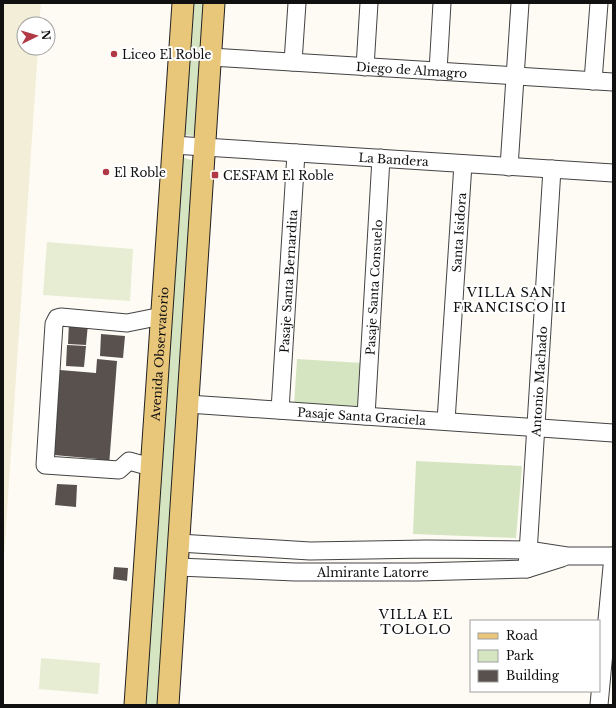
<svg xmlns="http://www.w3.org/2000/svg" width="616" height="708" font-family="'Libre Baskerville',serif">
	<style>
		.farmland { fill: #f2eed7 }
		.green { fill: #d6e5c1 }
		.pitch { fill: #e6edd2 }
		.building { fill: #58514e }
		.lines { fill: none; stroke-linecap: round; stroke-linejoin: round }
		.minor-casing { stroke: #434343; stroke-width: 19 }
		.major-casing { stroke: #212121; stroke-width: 23 }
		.minor { stroke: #fff; stroke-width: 17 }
		.major { stroke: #e8c67a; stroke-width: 21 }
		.poi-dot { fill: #b13845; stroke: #fff; stroke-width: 1.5 }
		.labels { text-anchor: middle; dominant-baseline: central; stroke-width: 4; stroke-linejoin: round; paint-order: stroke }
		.poi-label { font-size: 12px; fill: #101010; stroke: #fff; text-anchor: start }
		.street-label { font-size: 12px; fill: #101010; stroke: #fff }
		.neighbourhood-label { font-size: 13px; letter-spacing: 1px; fill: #101010; stroke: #fff }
	</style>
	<rect width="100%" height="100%" fill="#fefbf5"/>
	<path class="farmland" d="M3,3H41L39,24H24V48H38L3,572Z"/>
	<path class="green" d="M193,3H205L196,136L184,135Z
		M179,156L194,161L160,705H142Z
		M297,359L362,363L359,409L294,404Z
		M416,461L522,466L516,538L413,534Z"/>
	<path class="pitch" d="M47,242L133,249L130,301L43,295Z
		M41,658L100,663L98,694L39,689Z"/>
	<path class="building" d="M69,322L88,324L86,345L68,344Z
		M101,334L125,336L123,358L100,356Z
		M67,345L86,346L84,367L66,366Z
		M97,359L117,361L109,466L98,465V459L54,455L60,370L96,373Z
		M57,484L77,485L76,507L55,505Z
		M114,567L128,568L127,581L113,579Z"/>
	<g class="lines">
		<g class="minor-casing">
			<g id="minor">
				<path id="s1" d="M211,57L613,82"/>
				<path d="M293,62L297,3"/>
				<path d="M365,67L369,3"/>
				<path d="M438,71L442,3"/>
				<path d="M593,81L599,3"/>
				<path id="s2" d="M173,145L613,173"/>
				<path d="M509,167L520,3"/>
				<path id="s3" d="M188,404L613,433"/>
				<path id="s4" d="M280,410L296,153"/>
				<path id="s5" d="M366,416L381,158"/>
				<path id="s6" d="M446,421L463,164"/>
				<path d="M151,467L129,461L119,470L45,465L54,324L57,318L61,317L127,323L162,316"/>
				<path d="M179,543L310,551L426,549L528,550L567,556H613"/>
				<path id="s7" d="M178,567L295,572H417L527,569L562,558"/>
				<path id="s8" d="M527,569L552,169"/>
				<path d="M599,705L613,556"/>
			</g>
		</g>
		<g class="major-casing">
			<g id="major">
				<path id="s9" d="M135,705L183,3"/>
				<path d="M168,705L214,3"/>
			</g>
		</g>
		<use href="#minor" class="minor"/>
		<use href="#major" class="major"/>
	</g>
	<g class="poi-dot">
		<circle cx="114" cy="54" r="4"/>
		<circle cx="106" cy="172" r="4"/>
		<rect x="211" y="171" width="8" height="8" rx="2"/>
	</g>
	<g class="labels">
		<g class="poi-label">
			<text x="122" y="54">Liceo El Roble</text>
			<text x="114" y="172">El Roble</text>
			<text x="223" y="175">CESFAM El Roble</text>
		</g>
		<g class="street-label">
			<text stroke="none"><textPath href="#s1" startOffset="201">Diego de Almagro</textPath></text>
			<text stroke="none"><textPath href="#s2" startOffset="221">La Bandera</textPath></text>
			<text stroke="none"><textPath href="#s6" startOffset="189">Santa Isidora</textPath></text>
			<text stroke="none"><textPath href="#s4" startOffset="129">Pasaje Santa Bernardita</textPath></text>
			<text stroke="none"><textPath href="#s5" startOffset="129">Pasaje Santa Consuelo</textPath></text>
			<text stroke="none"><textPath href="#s9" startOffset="352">Avenida Observatorio</textPath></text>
			<text stroke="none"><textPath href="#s8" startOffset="188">Antonio Machado</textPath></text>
			<text stroke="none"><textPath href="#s3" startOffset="174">Pasaje Santa Graciela</textPath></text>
			<text stroke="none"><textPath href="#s7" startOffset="195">Almirante Latorre</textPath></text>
		</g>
		<g class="neighbourhood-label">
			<text x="510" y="292">VILLA SAN<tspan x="510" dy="15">FRANCISCO II</tspan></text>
			<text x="416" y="614">VILLA EL<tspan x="416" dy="15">TOLOLO</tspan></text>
		</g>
	</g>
	<rect width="616" height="708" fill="none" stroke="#101010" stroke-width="8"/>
	<rect x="470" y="620" width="130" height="72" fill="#ffffff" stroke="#9f9f9f"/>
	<rect x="478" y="633" width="20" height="6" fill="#e8c67a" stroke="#9f9f9f"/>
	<text x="506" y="640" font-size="12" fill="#101010">Road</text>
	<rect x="478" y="650" width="20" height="12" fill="#d6e5c1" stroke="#9f9f9f"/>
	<text x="506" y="660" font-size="12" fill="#101010">Park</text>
	<rect x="478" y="670" width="20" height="12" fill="#58514e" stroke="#9f9f9f"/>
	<text x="506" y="680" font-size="12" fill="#101010">Building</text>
	<g transform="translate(36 36) rotate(85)"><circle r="19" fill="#ffffff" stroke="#9f9f9f"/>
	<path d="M0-3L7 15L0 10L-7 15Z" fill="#b13845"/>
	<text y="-6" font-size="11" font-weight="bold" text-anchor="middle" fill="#101010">N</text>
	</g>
</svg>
